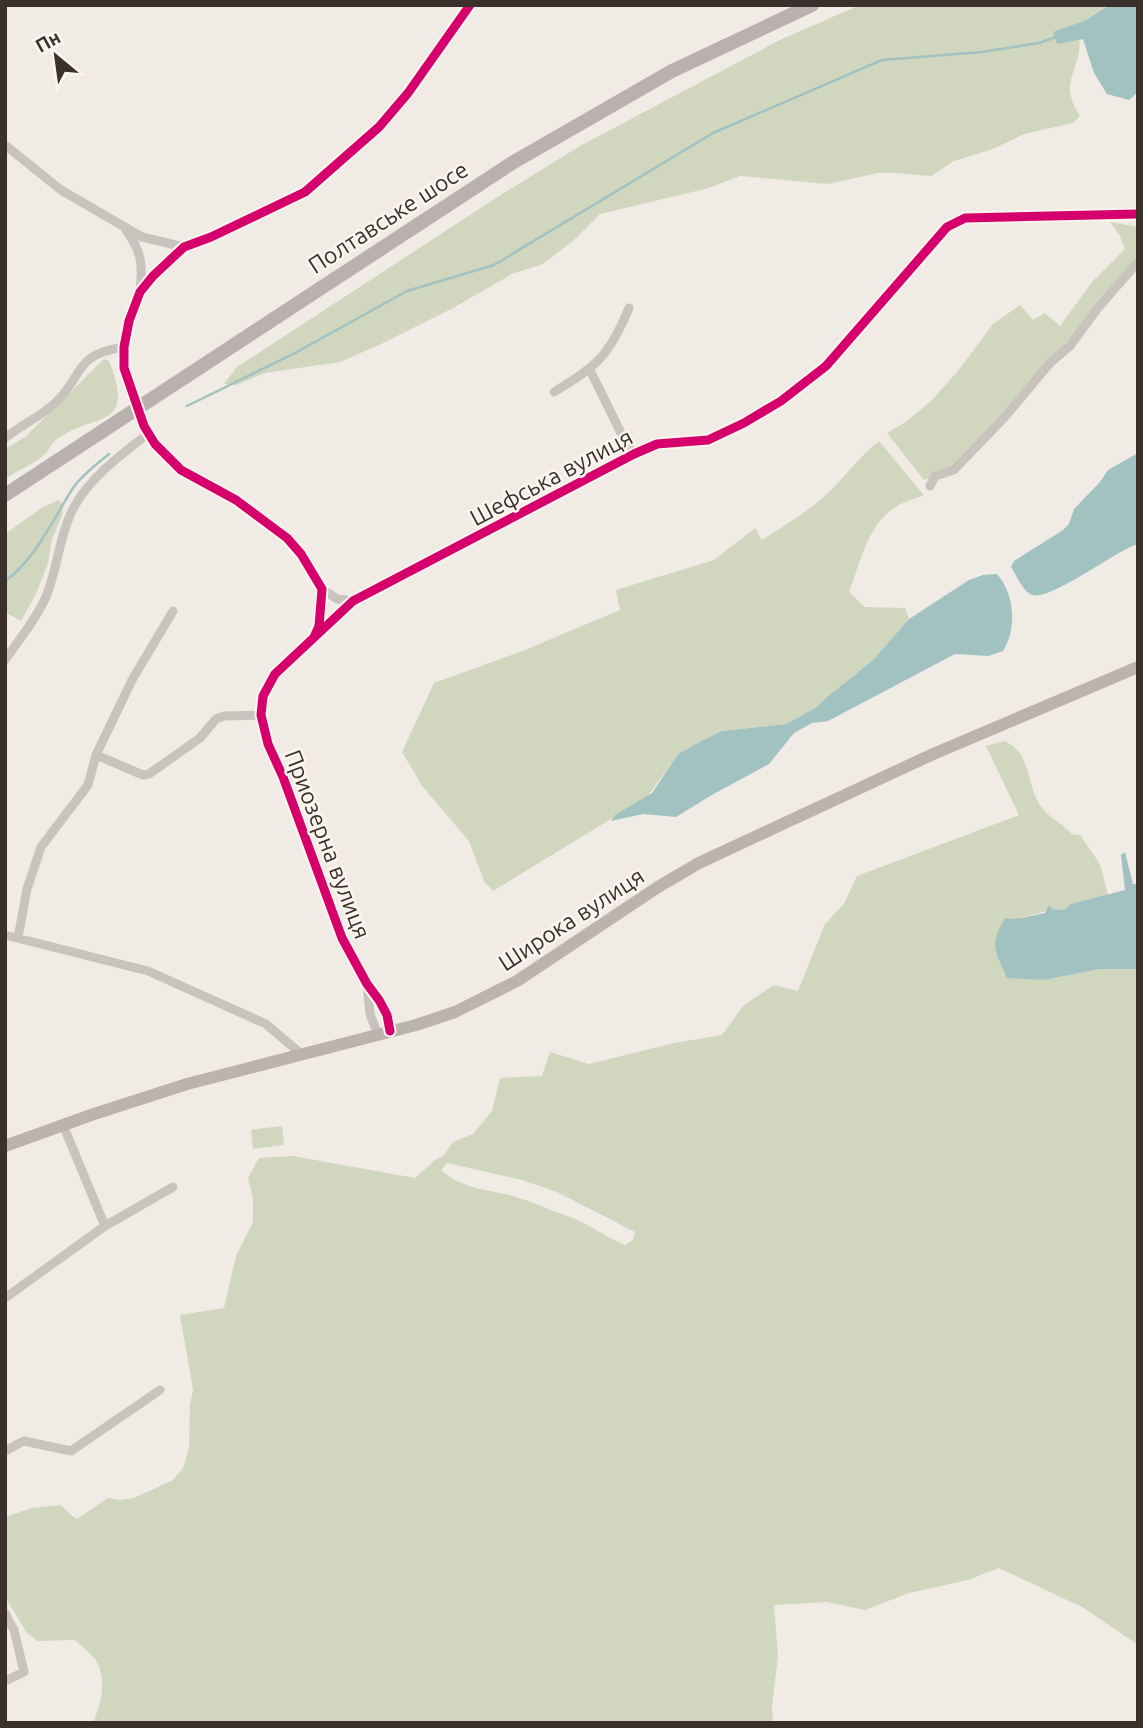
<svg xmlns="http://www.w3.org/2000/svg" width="1143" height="1728" font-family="Ubuntu,sans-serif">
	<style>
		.green { fill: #d1d6bf; fill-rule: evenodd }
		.water { fill: #a1c2c1 }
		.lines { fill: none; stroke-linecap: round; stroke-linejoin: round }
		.stream { stroke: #a1c2c1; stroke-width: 2.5 }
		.street { stroke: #c9c3be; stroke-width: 9 }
		.secondary { stroke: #bab3ae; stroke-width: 12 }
		.primary { stroke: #b8b1ad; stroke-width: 14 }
		.cycleway-casing { stroke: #fbf5ee; stroke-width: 13 }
		.cycleway { stroke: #d6006c; stroke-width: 9 }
		.labels { text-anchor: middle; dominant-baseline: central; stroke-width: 5; stroke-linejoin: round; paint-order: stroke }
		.street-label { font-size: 23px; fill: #3b302b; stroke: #fbf5ee }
	</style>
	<rect width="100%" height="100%" fill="#f0ebe5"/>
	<path class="green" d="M860,5H1108L1081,23C1078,34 1081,46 1078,57C1070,83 1064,90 1080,116L1073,123L1024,134L993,149L954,161L931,176L896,173H878L828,184L740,176L709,188L600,214L574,240L543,264L512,274L453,308L381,344L340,362L265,373L236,385L224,384L237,367L496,198L580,146L782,39Z
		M1110,222L1138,227V256L1073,335L1003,416L952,470L924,480L887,433L906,422L932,400L958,371L993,324L1020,305L1033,320L1045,313L1060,326L1092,282L1125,249L1120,236Z
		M104,359L109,361C137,431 93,412 57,439C50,444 49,452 43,456C32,465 17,471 5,479V449L25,437Z
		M879,441L924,495C915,499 905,501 897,506C867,524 861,562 849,592L865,607L905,608L909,619L872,661L827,697L817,707L786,724L722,731L703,740L678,754L647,797L493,891L484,881L469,841L423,787L402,752L434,683L525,650L620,610L616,590L714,560L755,528L762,540C788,523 816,507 837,484C851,469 863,454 879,441Z
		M59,500L63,506L62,516L52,539L48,563L36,594L21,621L5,612V534L43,507Z
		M1004,741C1033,752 1025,788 1043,809C1051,819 1063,824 1072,834L1080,835L1100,864L1108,895L1071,904L1064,910C1054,908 1026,916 1015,920L1044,980L1100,969H1138V1645L1084,1608L999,1568L968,1580L909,1593L865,1610L827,1602L774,1605L778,1656L772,1706L773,1723H93C101,1703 108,1679 95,1659C90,1652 81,1646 75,1640L38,1641L27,1633L5,1597V1517L32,1508L61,1505L72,1516L77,1519L108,1498L119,1500L134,1498L173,1480L183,1468L189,1448L190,1405L193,1390L180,1315L224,1308L236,1256L253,1222V1199L248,1178L259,1158L293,1156L415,1178L435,1160L443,1156L453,1142L473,1134L492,1111L500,1078L542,1076L550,1052L589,1064L674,1043L722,1035L744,1005L774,985L798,991L825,924L844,904L857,876L1019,815L986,746ZM447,1163L522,1180L557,1192L635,1232L633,1240L625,1245C603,1236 585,1221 562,1214C547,1209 531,1201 516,1197C489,1189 463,1190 441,1170Z
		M282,1126L284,1145L253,1149L251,1130Z"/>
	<path class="water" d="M1109,5H1138V92L1129,100L1107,94L1094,73L1083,39L1057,44L1053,32L1084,21Z
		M1138,453V544C1116,550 1046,605 1030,594C1022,589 1016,575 1011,567L1014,561L1063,530L1069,524L1074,509L1100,482L1108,470Z
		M997,574C1015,594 1017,629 1003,651L988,656L955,654L828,721L812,723L794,733L769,764L710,796L676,817L643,814L611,821L615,815L652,793L678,754L703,740L722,731L786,724L817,707L827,697L872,661L909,619L969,580L983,575Z
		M1125,852L1133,884H1138V969H1100L1044,980L1007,978C995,951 989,945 1005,918C1018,921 1032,915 1045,913L1049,905L1052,909L1064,910L1071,904L1125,890L1121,855Z"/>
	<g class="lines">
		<path class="stream" d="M187,406L295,353L407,291L494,265L713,133L882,60L982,52L1039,43L1056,37
			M5,581C36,559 53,519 73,488C82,475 97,464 109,454"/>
		<path class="street" d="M5,145L61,190L142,237L184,247
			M126,230C142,252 143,265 140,292
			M590,370L621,433L634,454
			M554,392C598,365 609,356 629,308
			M5,438C21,425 40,417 55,403C85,375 72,355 124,347
			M930,486L935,476L954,470L1004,418L1050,363L1070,346L1097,309L1138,262
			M322,589L337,599L353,601
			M315,635L319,626L322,589L301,554L287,538L236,500L181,470L155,444L144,426L124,368V347L129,321L140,292L153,276L184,247L211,237L305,192L379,127L408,93L470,5
			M5,660C18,641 34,622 44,601C57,575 58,538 73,509C89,478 122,454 149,433
			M96,755L143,775L149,774L200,738L216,719L224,716L261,715
			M5,935L148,971L266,1024L300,1053
			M18,938L27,889L41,847L88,785L96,755L132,680L173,611
			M367,984L370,1014L378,1035
			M390,1031L387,1015L379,1000L367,984L342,938L283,777L268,744L261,715L263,696L275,674L353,601L634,454L657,444L708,440L744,423L781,401L826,366L947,227L965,218L1138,214
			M63,1125L105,1226
			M5,1298L105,1226L173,1187
			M5,1451L24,1441L71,1451L160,1390
			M5,1613L14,1630L24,1672L5,1681"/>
		<path class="secondary" d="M5,1146L91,1115L187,1084L416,1025L455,1012L517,981L658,887L699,863L931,755L1138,667"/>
		<path class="primary" d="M5,495L512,163L672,71L812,5"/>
		<g class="cycleway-casing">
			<path id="cycleway" d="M314,637L319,626L322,589L301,554L287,538L236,500L181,470L155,444L144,426L124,368V347L129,321L140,292L153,276L184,247L211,237L305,192L379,127L408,93L470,5
				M390,1031L387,1015L379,1000L367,984L342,938L283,777L268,744L261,715L263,696L275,674L353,601L634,454L657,444L708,440L744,423L781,401L826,366L947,227L965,218L1138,214"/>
		</g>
		<use href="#cycleway" class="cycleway"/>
	</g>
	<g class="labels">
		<g class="street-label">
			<text transform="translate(388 217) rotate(-33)">Полтавське шосе</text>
			<text transform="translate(551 477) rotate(-28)">Шефська вулиця</text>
			<text transform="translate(328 844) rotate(69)">Приозерна вулиця</text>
			<text transform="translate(571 919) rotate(-33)">Широка вулиця</text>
		</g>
	</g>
	<rect width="1143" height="1728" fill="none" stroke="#3b302b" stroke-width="14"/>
	<g transform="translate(56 56) rotate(331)" stroke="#fbf5ee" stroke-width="5" paint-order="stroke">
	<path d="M0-5L12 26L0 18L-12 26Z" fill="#3b302b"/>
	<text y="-10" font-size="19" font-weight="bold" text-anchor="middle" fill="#3b302b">Пн</text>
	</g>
</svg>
